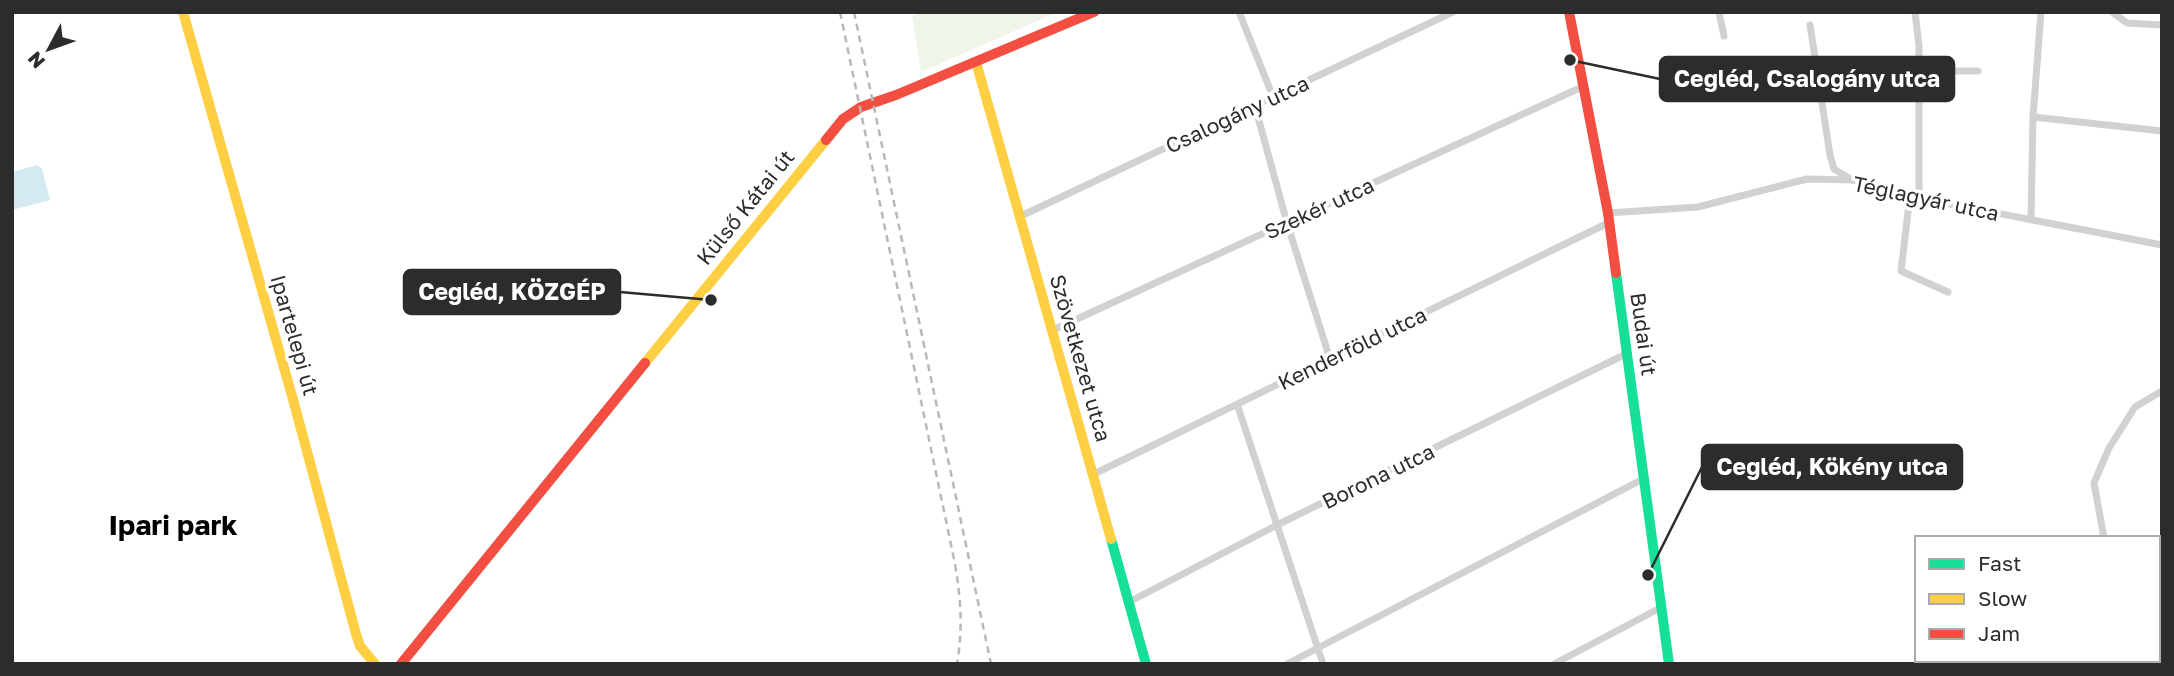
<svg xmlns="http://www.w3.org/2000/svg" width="2174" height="676" font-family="'Golos Text',sans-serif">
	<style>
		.green { fill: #f0f5ea }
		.water { fill: #d4e9f2 }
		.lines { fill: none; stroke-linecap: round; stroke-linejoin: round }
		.street { stroke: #d1d1d1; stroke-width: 7 }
		.fast { stroke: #16e098; stroke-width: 10 }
		.slow { stroke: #ffcf43; stroke-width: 10 }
		.jam { stroke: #f24e42; stroke-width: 10 }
		.rail { stroke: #b8b8b8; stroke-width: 2.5; stroke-dasharray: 7 5; stroke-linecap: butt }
		.labels { text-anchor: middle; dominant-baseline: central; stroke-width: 7; stroke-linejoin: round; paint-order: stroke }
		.street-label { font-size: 21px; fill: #2c2c2c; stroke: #fff }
		.district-label { font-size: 28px; font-weight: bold; fill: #000; stroke: #fff }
		.leader { fill: none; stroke: #2c2c2c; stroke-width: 2.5 }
		.callout-dot { fill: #2c2c2c; stroke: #fff; stroke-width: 2.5 }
		.callout { fill: #2c2c2c; stroke: #2c2c2c; stroke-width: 2.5 }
		.callout-label { font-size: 23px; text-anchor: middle; font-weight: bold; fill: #fff }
	</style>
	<rect width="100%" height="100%" fill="#fff"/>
	<path class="green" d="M923,12H1058L921,72L912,16Z"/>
	<path class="water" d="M37,165L42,169L50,200L12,210V172Z"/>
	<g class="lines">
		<path class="street" d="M1239,12L1273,97
			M1719,12L1724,36
			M1915,12L1919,46V198
			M2112,12L2127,23L2162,25
			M1810,25L1830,155L1834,169L1852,180
			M1918,71H1978
			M1255,106L1287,223L1330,359
			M2033,117L2162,131
			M1910,195L1901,271L1948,292
			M1608,213L1698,207L1807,179L1853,180L1919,198L2162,245
			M1021,216L1453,12
			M2031,220L2033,117L2041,12
			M1053,330L1584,86
			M1237,404L1323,664
			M1094,474L1610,222
			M2104,538L2094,483L2109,448L2135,407L2162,391
			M1129,602L1277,525L1628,353
			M1287,664L1645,478
			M1554,664L1662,607"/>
		<path class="fast" d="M1616,273L1669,664
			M1111,539L1146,664"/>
		<path class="slow" d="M183,12L294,403L356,634L360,646L375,664
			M976,62L1111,539
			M645,363L826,140"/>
		<path class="jam" d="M1569,12L1608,213L1616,273
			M826,140L843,119L861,107L896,95L1094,12
			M401,664L645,363"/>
		<path class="rail" d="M840,12L955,564C961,600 963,628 957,664
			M854,12L991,664"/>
	</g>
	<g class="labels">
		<g class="street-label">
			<text transform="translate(1237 114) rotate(-25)">Csalogány utca</text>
			<text transform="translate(1926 198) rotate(12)">Téglagyár utca</text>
			<text transform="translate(745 207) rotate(-51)">Külső Kátai út</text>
			<text transform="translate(1319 208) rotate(-25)">Szekér utca</text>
			<text transform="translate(1644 334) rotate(82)">Budai út</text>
			<text transform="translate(295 335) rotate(74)">Ipartelepi út</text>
			<text transform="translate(1352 348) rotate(-26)">Kenderföld utca</text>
			<text transform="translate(1081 358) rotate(74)">Szövetkezet utca</text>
			<text transform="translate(1378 476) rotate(-26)">Borona utca</text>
		</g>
		<g class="district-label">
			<text x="173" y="524">Ipari park</text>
		</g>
	</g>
	<path class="leader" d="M1570 60L1660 79M711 300L620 292M1648 575L1702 467"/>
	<g class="callout-dot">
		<circle cx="1570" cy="60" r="7"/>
		<circle cx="711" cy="300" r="7"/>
		<circle cx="1648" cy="575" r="7"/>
	</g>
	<g class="callout">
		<rect x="1660" y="57" width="294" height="44" rx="7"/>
		<rect x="404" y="270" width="216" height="44" rx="7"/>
		<rect x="1702" y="445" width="260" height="44" rx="7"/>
	</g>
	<g class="callout-label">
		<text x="1807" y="87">Cegléd, Csalogány utca</text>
		<text x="512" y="300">Cegléd, KÖZGÉP</text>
		<text x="1832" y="475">Cegléd, Kökény utca</text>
	</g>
	<rect width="2174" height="676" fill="none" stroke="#2c2c2c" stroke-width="28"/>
	<rect x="1915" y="536" width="245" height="126" fill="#ffffff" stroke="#ababab" stroke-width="2"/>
	<rect x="1929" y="559" width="35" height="10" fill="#16e098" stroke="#ababab" stroke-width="2"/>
	<text x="1978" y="571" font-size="21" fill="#2c2c2c">Fast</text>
	<rect x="1929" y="594" width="35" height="10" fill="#ffcf43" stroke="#ababab" stroke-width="2"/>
	<text x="1978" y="606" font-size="21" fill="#2c2c2c">Slow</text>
	<rect x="1929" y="629" width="35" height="10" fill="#f24e42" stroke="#ababab" stroke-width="2"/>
	<text x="1978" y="641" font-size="21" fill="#2c2c2c">Jam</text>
	<g transform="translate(49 49) rotate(229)" stroke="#ffffff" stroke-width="5" paint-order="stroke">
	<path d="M0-5L12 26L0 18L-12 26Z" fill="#2c2c2c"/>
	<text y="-10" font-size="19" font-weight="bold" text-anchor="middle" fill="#2c2c2c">N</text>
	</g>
</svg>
